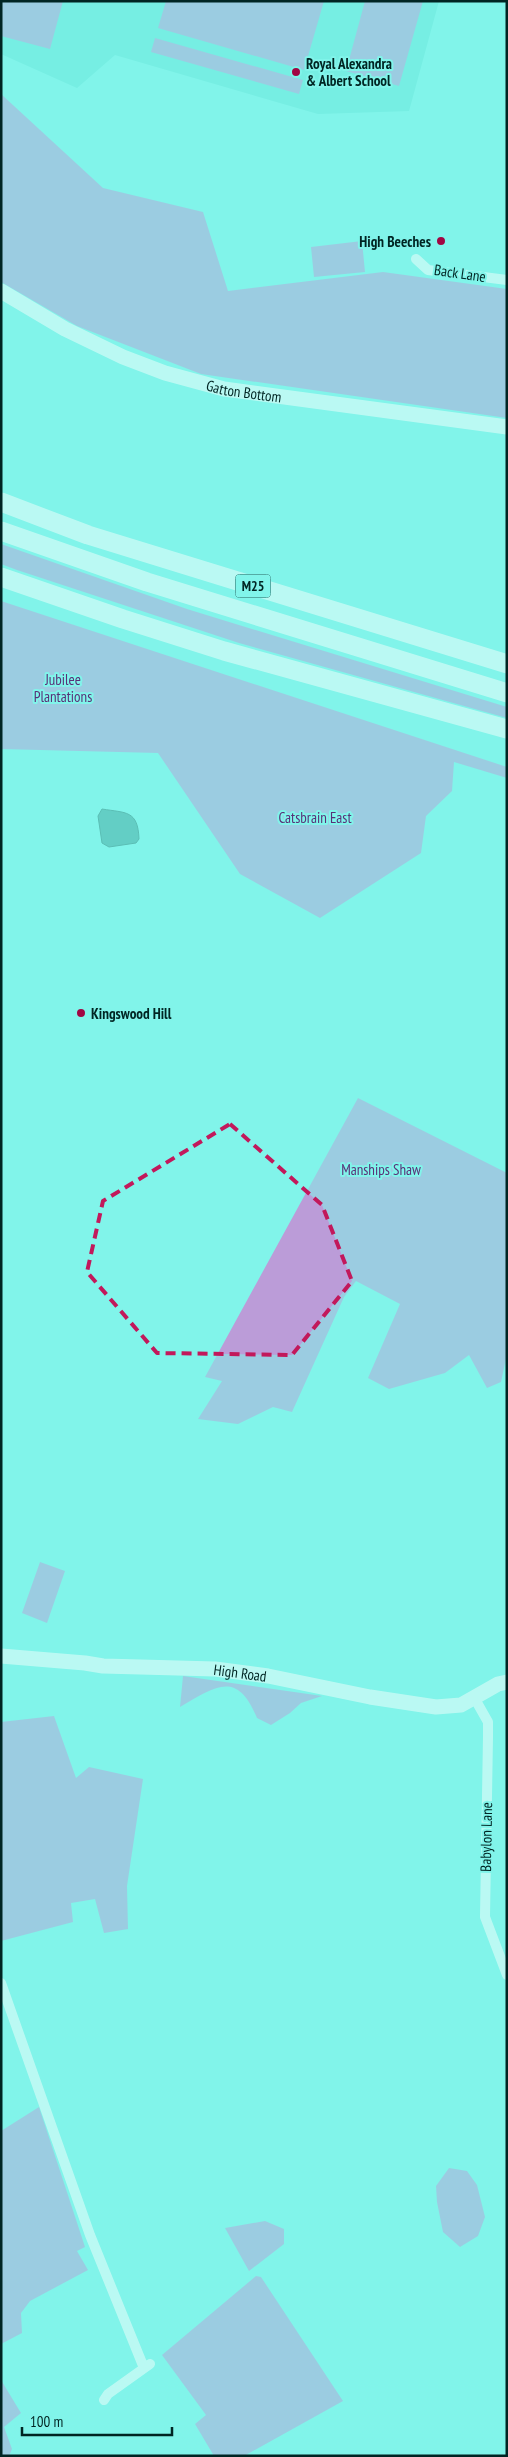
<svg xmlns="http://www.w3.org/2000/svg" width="508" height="2457" font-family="'PT Sans Narrow',sans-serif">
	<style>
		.built { fill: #68e6dc }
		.green { fill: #bb9cd8 }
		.water { fill: #3fa199; stroke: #2c7c76 }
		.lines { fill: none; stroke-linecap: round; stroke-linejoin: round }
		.street { stroke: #fff; stroke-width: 10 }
		.secondary { stroke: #fff; stroke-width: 15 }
		.highway { stroke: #fff; stroke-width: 19 }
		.marked { fill: none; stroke: #c2185b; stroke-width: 4; stroke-dasharray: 10 6; stroke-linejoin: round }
		.poi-dot { fill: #a10643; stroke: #81f4ea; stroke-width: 2 }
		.labels { text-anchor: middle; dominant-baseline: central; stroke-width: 4; stroke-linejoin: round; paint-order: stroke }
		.shield { fill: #81f4ea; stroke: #27635f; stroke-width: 1 }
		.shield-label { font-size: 14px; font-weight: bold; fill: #002523 }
		.poi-label { font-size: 15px; font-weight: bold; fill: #002523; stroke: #81f4ea; text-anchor: start }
		.street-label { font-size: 15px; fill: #002523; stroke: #81f4ea }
		.park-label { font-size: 15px; fill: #593077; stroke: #81f4ea }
	</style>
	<rect width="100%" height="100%" fill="#81f4ea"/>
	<path class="built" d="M1,1H439L409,111L318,114L115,55L77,88L1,54Z"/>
	<path class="green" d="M1,1H63L50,49L1,36Z
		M166,1H324L304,70L158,28Z
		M365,1H423L399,86L346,71Z
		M155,38L303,80L299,94L151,52Z
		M1,94L103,188L203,212L228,291L383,272L507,289V418L201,374L77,326L1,282Z
		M362,241L365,272L314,277L311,247Z
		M1,544L187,609L507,707V718L239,643L17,570L1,564Z
		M1,601L507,767V778L454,762L452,791L426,816L421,853L320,918L240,874L158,753L1,749Z
		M358,1098L507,1173V1354L501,1382L487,1388L469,1355L445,1373L389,1389L368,1378L400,1304L356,1281L344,1297L292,1412L273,1407L238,1424L198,1419L222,1381L205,1377Z
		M40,1562L65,1571L47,1623L22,1613Z
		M183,1676L322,1696L301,1703L290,1713L271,1725L257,1718C237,1669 215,1687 180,1707Z
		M54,1716L76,1778L89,1767L143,1779L127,1886L128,1929L104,1933L95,1899L71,1903L73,1922L1,1941V1722Z
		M39,2107L85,2247L77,2251L88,2270L30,2301L21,2313L22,2333L1,2344V2131Z
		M449,2168L467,2171L477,2185L485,2217L478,2236L460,2247L443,2232L437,2202L436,2186Z
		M265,2221L284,2229V2244L249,2271L225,2228Z
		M256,2276L261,2277L343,2401L244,2456H214L195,2424L206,2415L162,2355Z
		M1,2380L21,2413L4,2427L12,2449L9,2456H1Z"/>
	<path class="water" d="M102,809C126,813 138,810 139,839L136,843L109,847L102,843L98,816Z"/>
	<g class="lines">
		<path class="street" d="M416,259L428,270L507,280
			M475,1699L488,1722V1736L485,1917L507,1975
			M1,1983L90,2235L144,2368
			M104,2400L108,2394L150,2364"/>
		<g class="secondary">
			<path id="s1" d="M1,291L65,329L123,357L165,373L224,389L507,427"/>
			<path id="s2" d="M1,1656L85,1663L103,1666L215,1669L268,1676L370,1697L436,1707L461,1705L498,1684L507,1682"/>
		</g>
		<path class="highway" d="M1,502L88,535L507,664
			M1,531L147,582L507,693
			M1,577L123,619L224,651L507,729"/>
	</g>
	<path d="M0 0H508V2457H0ZM230,1124L322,1205L352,1281L292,1355L157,1353L87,1272L103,1201Z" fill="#81f4ea" fill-opacity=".55" fill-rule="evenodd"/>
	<path class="marked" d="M230,1124L322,1205L352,1281L292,1355L157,1353L87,1272L103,1201Z"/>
	<g class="poi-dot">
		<circle cx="296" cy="72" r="5"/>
		<circle cx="441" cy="241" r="5"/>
		<circle cx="81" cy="1013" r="5"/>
	</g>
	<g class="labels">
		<rect class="shield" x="235.5" y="574.5" width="35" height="23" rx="4"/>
		<g class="shield-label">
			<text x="253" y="586">M25</text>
		</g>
		<g class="poi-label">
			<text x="306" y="63">Royal Alexandra<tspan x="306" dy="17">&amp; Albert School</tspan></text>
			<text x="431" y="241" text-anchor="end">High Beeches</text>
			<text x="91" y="1013">Kingswood Hill</text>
		</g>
		<g class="street-label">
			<text transform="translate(460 273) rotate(8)">Back Lane</text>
			<text stroke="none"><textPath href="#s1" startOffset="265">Gatton Bottom</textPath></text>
			<text stroke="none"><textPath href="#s2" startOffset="240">High Road</textPath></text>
			<text transform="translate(486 1837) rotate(-89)">Babylon Lane</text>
		</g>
		<g class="park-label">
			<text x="63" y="679">Jubilee<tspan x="63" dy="17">Plantations</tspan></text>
			<text x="315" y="817">Catsbrain East</text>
			<text x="381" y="1169">Manships Shaw</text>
		</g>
	</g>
	<rect width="508" height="2457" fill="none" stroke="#002523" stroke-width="5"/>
	<path d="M22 2427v8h150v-8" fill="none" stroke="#002523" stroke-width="2.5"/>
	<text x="30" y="2427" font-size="15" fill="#002523" stroke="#81f4ea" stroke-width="4" paint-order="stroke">100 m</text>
</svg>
